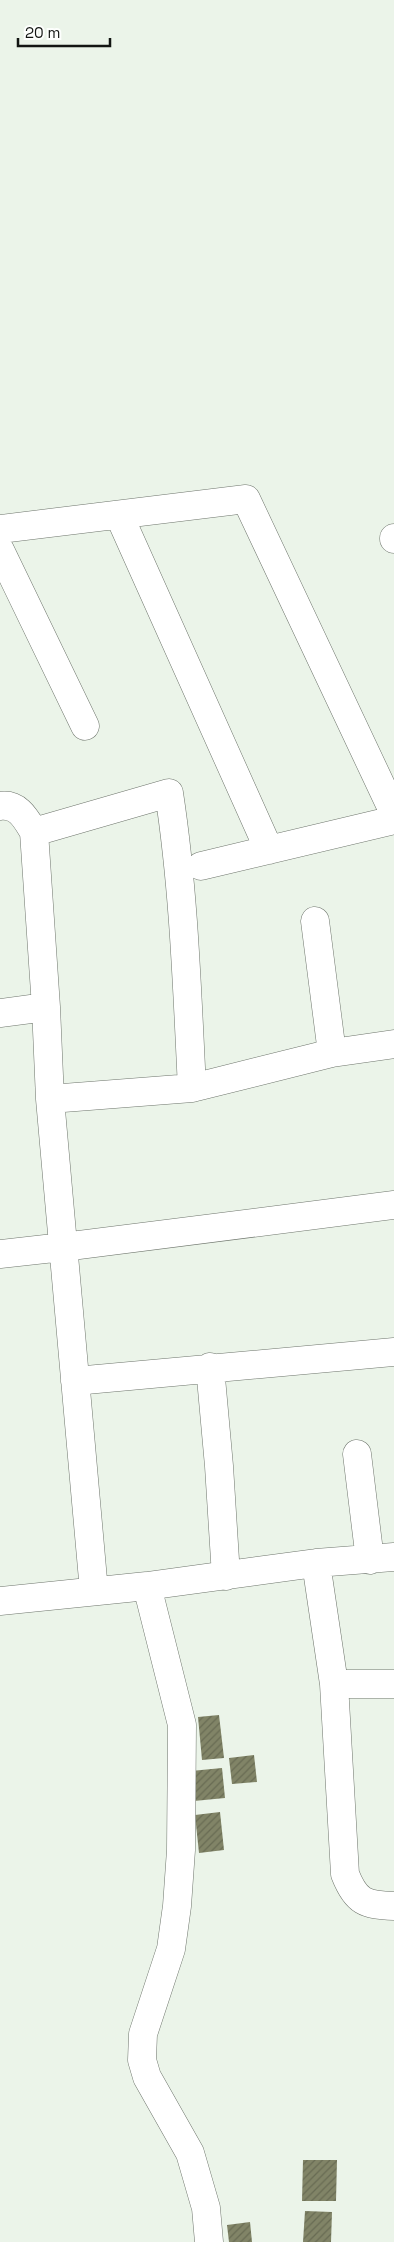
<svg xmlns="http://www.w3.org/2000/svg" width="394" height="2242" font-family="'Space Grotesk',sans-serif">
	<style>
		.building { fill: url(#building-hatch) }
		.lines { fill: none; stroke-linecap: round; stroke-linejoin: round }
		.minor-casing { stroke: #6e756c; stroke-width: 29 }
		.minor { stroke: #fff; stroke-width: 28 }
	</style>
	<defs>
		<pattern id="building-hatch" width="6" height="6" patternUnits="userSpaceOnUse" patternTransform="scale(1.25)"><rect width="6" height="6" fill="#818467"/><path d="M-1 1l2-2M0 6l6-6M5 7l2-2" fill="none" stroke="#686b53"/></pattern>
	</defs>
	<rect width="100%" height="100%" fill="#ebf4e9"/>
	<path class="building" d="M219,1715L224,1758L202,1760L198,1717Z
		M254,1755L257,1782L232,1784L229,1758Z
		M222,1768L225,1798L194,1801L191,1771Z
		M220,1812L224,1850L199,1853L195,1815Z
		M303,2160H337L336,2201H302Z
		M305,2211L332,2212L331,2242H303Z
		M250,2222L252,2242H229L227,2225Z"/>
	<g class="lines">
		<g class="minor-casing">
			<path id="minor" d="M119,515L269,850
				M0,529L246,499L394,813
				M394,538V539
				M0,550L85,726
				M0,806C18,803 26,819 34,832L169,793C184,891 187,989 192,1088L50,1099L94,1591
				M201,866L394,820
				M315,921L332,1053
				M46,1007L50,1099
				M0,1013L46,1007L34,832
				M192,1088L332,1053L394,1044
				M0,1254L63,1247L394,1205
				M210,1367L219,1466L226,1576
				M75,1381L394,1352
				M357,1454L370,1560
				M316,1563L334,1684L345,1874C356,1902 365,1905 394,1906
				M147,1586L182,1725L181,1850L177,1906L171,1949L143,2034L142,2060L147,2077L190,2153L206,2208L209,2242
				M0,1601L147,1586L316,1563L394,1557
				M334,1684H394"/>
		</g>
		<use href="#minor" class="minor"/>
	</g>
	<path d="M18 38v8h92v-8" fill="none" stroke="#121512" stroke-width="2.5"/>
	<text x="25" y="38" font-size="15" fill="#121512" stroke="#fdfffd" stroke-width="4" paint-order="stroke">20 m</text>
</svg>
